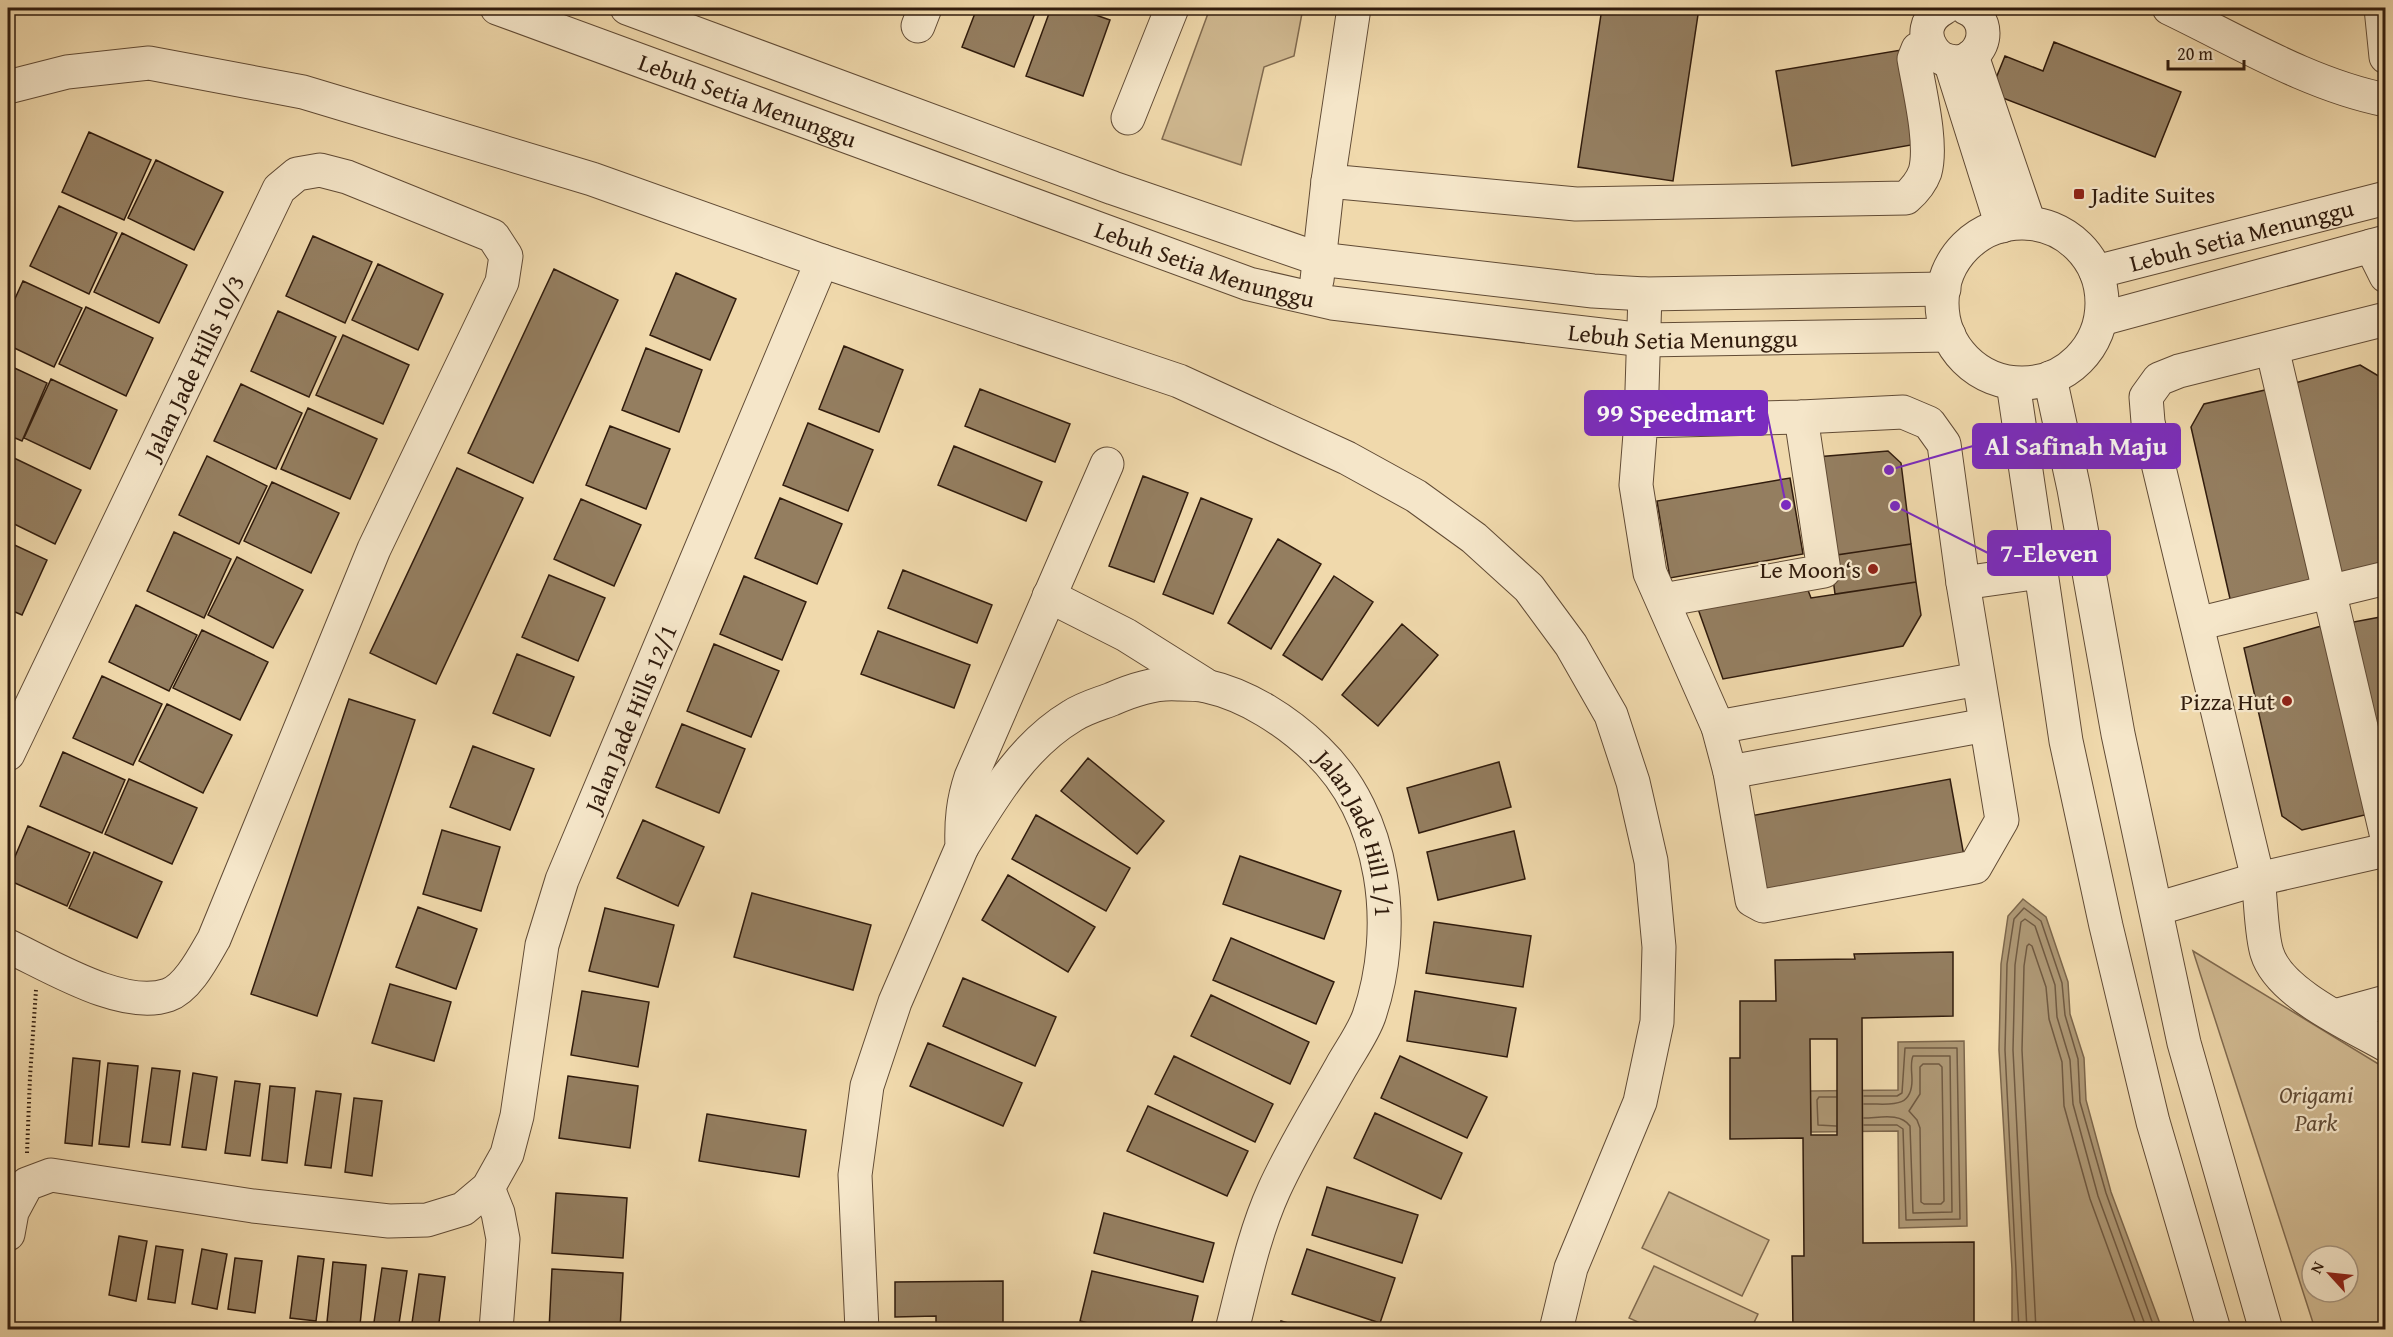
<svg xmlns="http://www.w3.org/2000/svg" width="2393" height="1337" font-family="'Gentium Book Plus',serif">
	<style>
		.green { fill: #d0b991; stroke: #806a4f; stroke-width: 1.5; fill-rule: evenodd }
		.water { fill: #af9976; stroke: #7d674c; stroke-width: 1.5 }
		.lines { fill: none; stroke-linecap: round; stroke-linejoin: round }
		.shore { stroke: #705a42; stroke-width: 1.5 }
		.building { fill: #947e60; stroke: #311c0d; stroke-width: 1.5; fill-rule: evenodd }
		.minor-casing { stroke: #614b35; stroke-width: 35 }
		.path { stroke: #311c0d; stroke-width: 4; stroke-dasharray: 1.5 3; stroke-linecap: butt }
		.minor { stroke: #f5e6c9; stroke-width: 33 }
		.poi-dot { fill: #8f2418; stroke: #f5e6c9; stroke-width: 2 }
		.labels { text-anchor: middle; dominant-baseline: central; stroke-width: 4.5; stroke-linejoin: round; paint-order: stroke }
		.street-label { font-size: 24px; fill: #311c0d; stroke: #f5e6c9 }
		.poi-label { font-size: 24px; fill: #311c0d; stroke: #f5e6c9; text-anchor: end }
		.park-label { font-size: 24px; font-style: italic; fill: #614b35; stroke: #f5e6c9 }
		.leader { fill: none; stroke: #7b2cbf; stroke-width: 2 }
		.callout-dot { fill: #7b2cbf; stroke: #f5e6c9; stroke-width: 2 }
		.callout { fill: #7b2cbf; stroke: #7b2cbf; stroke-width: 2 }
		.callout-label { font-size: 26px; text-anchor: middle; font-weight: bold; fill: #fff }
	</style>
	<rect width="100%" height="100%" fill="#f0d9ac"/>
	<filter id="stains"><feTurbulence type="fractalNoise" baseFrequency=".00333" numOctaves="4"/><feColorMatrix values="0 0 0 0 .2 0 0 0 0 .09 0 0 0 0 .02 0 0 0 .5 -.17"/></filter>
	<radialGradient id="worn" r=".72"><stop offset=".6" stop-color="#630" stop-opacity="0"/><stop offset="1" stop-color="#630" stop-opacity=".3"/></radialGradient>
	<path class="green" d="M1210,8H1303L1294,56L1264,67L1241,165L1162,139Z
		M2193,951L2385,1068V1329H2315ZM2312,1256H2348V1292H2312Z
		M1669,1192L1769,1240L1742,1296L1642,1248Z
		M1654,1266L1758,1314L1751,1329H1653L1629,1318Z"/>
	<path class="water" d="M2023,899L2046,917L2068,982L2070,1014L2084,1058L2086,1100L2111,1192L2162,1329L2014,1330L2012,1325V1269L1999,1050L2001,964L2008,916Z
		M1964,1041L1967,1226L1899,1228L1898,1131L1811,1132L1810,1091L1898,1090V1042Z"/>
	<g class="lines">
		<path class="shore" d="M1923,1064H1939L1942,1067L1944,1201L1941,1204H1924L1921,1202L1920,1128L1917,1120L1909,1111L1920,1094V1067Z
			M1864,1096H1897L1902,1093L1905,1048H1957L1960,1219L1906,1220L1903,1129L1897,1125H1864
			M1836,1097H1819L1817,1100L1818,1125L1836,1126
			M1864,1104C1887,1103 1912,1111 1912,1080C1912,1072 1910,1063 1913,1056H1950L1952,1212L1913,1213L1910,1126C1900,1112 1879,1118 1864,1118
			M2019,1330L2005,1050L2007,964L2014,919L2024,908L2041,921L2062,983L2065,1015L2078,1059L2080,1102L2106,1193L2155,1330
			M2027,1330L2013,1050L2015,965L2021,922L2025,919L2035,926L2055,985L2057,1017L2070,1060L2073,1104L2098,1196L2147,1330
			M2036,1330L2022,1050L2024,966L2027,946L2029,944L2032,946L2046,987L2049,1019L2062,1062L2064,1106L2090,1199L2138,1330"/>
	</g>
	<path class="building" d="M977,8H1037L1014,67L962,47Z
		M1051,8H1076L1110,20L1083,96L1026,76Z
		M1602,8H1699L1673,181L1578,167Z
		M2054,42L2181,92L2155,157L1990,93L2005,56L2043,71Z
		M1901,50L1917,144L1792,166L1776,71Z
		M89,132L151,160L124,220L62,192Z
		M156,160L223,192L194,250L128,218Z
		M59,206L117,233L89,294L30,266Z
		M122,233L187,265L159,323L94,292Z
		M313,236L372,262L345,323L286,296Z
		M378,264L443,294L418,350L352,320Z
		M554,269L618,300L533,483L468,453Z
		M676,273L736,299L710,360L650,335Z
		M23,281L82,308L54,367L8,345V314Z
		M86,307L153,338L126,396L59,364Z
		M278,311L336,337L309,397L251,371Z
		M343,335L409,365L383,424L316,395Z
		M844,346L903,370L879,432L819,409Z
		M646,348L702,370L679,432L622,410Z
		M8,365L47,383L22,441L8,435Z
		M2360,365L2382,378L2386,392V568L2341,579L2295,383Z
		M51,379L117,410L90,469L24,438Z
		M241,384L302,413L276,469L214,441Z
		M2274,388L2320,582L2231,603L2191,427L2204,404Z
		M980,389L1070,424L1055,462L965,426Z
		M308,408L377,439L350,499L281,469Z
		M808,423L873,450L848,511L783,485Z
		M610,426L670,449L646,509L586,485Z
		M954,446L1042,482L1026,521L938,485Z
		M1888,451L1901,463L1911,544L1830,556L1816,457Z
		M207,456L267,486L239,544L179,515Z
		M14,458L81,490L55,544L8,521V472Z
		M457,468L523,498L436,684L370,653Z
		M1143,476L1188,493L1154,582L1109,566Z
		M1790,478L1803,554L1670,578L1657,501Z
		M272,482L339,513L311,573L244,541Z
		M780,498L842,524L817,584L755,558Z
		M1201,498L1252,519L1213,614L1163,594Z
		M581,499L641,525L614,586L554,559Z
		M174,532L231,559L204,618L147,591Z
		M1278,539L1321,564L1271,649L1228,623Z
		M8,542L47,560L22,615L8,609Z
		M1911,544L1916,582L1835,594L1830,556Z
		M237,557L303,590L273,648L208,615Z
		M903,570L992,605L977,643L888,608Z
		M549,575L605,598L578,661L522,637Z
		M744,576L806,602L782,660L720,634Z
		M1334,576L1373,602L1322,680L1283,655Z
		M1916,582L1921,615L1903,646L1723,679L1697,606L1806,585L1811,598Z
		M136,605L197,635L169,691L109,662Z
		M2386,616V779L2348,623Z
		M1402,624L1438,655L1378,726L1342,695Z
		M2325,625L2373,813L2302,830L2282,816L2244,648Z
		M202,630L268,662L240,720L173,688Z
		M878,631L970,665L954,708L861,674Z
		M714,644L779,671L751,737L687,711Z
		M517,654L574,677L550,736L493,713Z
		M102,676L162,704L133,765L73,738Z
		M349,699L415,720L317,1016L251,994Z
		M167,704L232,735L203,793L139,761Z
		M682,724L745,749L719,813L656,787Z
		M473,746L534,769L510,830L450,807Z
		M63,752L125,780L102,833L40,806Z
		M1088,758L1164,821L1137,854L1061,791Z
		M1499,762L1511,807L1419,833L1407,788Z
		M129,779L197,808L172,864L105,834Z
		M1950,779L1964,856L1764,893L1750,816Z
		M1036,815L1130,868L1106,911L1012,859Z
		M643,820L704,847L678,906L617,878Z
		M28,826L90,853L67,906L8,880V873Z
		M442,830L500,847L481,911L423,894Z
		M1514,831L1525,879L1438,900L1427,852Z
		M94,852L162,882L137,938L69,908Z
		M1240,856L1341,891L1324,939L1223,904Z
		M1008,875L1095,927L1068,972L982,920Z
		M752,893L871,925L853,990L734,957Z
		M418,907L477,929L456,989L396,967Z
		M605,908L674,925L658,987L589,971Z
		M1434,922L1531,936L1523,987L1426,973Z
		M1231,938L1334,982L1316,1024L1213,980Z
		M1953,952V1016L1862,1018L1863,1243L1974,1242V1330H1793L1792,1256H1804L1803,1138L1730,1139V1058H1740V1001H1776L1775,960L1855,959L1854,954ZM1810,1039H1837V1135H1811Z
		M963,978L1056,1017L1035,1066L943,1026Z
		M390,984L451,1002L434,1061L372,1043Z
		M582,991L649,1002L638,1067L571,1055Z
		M1415,991L1516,1008L1507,1057L1407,1041Z
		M1211,995L1309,1042L1290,1084L1191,1036Z
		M928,1043L1022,1083L1003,1126L910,1086Z
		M1174,1056L1273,1104L1255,1142L1155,1094Z
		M1400,1056L1487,1097L1467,1138L1381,1098Z
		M73,1058L100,1061L92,1146L65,1143Z
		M108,1063L138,1066L129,1147L99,1144Z
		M152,1068L180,1071L170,1145L142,1142Z
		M193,1073L217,1077L206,1150L182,1147Z
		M568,1076L638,1086L630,1148L559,1138Z
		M235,1081L260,1084L250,1156L225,1153Z
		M270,1086L295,1088L287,1163L262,1160Z
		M316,1091L341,1094L331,1168L305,1165Z
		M354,1098L382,1101L372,1176L345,1172Z
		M1148,1106L1248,1151L1227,1196L1127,1151Z
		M1375,1113L1462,1153L1441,1199L1354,1158Z
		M707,1114L806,1130L799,1177L699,1161Z
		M1327,1187L1418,1215L1402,1263L1312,1235Z
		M556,1193L627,1198L623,1258L552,1253Z
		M1104,1213L1214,1243L1203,1282L1094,1253Z
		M119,1236L147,1241L136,1301L109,1295Z
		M156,1246L183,1250L175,1303L148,1299Z
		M202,1249L227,1254L217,1309L192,1304Z
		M1307,1249L1395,1278L1380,1323L1292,1294Z
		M298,1256L324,1259L316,1321L290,1318Z
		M235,1258L262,1261L255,1313L228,1309Z
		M333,1262L366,1265L360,1325L327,1322Z
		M382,1268L407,1271L398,1330L373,1329Z
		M552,1269L623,1273L620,1330H549Z
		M1092,1271L1198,1296L1190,1330H1116L1080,1321Z
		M419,1274L445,1277L438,1330H411Z
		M1003,1281V1330H936V1316L895,1317V1282Z
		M1281,1321L1313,1330H1279Z"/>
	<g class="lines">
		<g class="minor-casing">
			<g id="minor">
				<path id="s1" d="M497,8L1249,284L1332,303L1644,340L1949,335"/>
				<path d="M627,8L1113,188L1319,259L1593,291L1645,294L1944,289"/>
				<path d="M1354,8L1328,181L1576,204L1906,198C1915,190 1921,183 1925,172C1933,144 1919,89 1914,59L1918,49L1929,45"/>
				<path d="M1944,8C1903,30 1945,82 1974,54C1980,48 1983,41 1983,33C1983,22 1976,12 1966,8"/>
				<path d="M2169,8C2238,41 2310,85 2386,100"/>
				<path d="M2381,8L2386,57"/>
				<path d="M918,26L925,8"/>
				<path d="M1972,56L2029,223"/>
				<path d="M1950,61L2002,226"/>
				<path d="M8,87L67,72L149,63L303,92L592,179L822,261L1179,381L1347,458L1416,496L1474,538L1529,588L1571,645L1611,715L1633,782L1651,861L1659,947L1657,1022L1640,1102L1571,1268L1556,1330"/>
				<path d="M1128,118L1172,8"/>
				<circle cx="2022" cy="303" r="80"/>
				<path d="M2371,246L2386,276"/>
				<path id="s2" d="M2096,272L2386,198"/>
				<path d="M1317,280L1328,181"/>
				<path d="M2101,319L2386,242"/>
				<path d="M2386,319L2179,371L2159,379L2146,397L2148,422L2258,879C2261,899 2261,935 2267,953C2279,993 2351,1025 2386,1045"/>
				<path d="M2272,348L2386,833"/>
				<path d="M2050,378L2074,489L2118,734L2184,1043L2266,1330"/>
				<path d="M2013,383L2066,741L2106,926L2153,1122L2214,1330"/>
				<path d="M1641,421L1801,417L1903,412L1929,423L1944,444L1963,583L2002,820L1975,867L1763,906L1752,900L1730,772L1718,727L1650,573L1636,485L1641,421L1645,294"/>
				<path d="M1963,583L2040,572"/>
				<path d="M1049,596L1126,635L1204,684"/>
				<path d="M1663,600L1824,571L1801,417"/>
				<path d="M2197,624L2386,578"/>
				<path d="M1718,727L1978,679"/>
				<path id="s3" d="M8,754L279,189L297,174L320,170L347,177L493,236L506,256L502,282L374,549L214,939C204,956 188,988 168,995C123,1011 49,965 8,946"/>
				<path d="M1730,772L1986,725"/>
				<path id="s4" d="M962,847C992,798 1022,746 1072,716C1084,708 1099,704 1112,699C1132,690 1157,682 1179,684C1188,684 1198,684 1206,686C1247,695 1287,721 1317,750C1386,816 1399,928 1369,1016C1363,1033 1350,1051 1341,1067C1318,1108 1293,1148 1274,1190C1254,1234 1244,1283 1232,1330"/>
				<path d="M2156,909L2258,879L2386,850"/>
				<path d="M2335,1016L2386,1002"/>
				<path d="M488,1188L498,1213L503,1239L496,1330"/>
				<path id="s5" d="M8,1234L12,1212L27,1184L51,1175L253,1206L389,1221L427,1220L463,1209L488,1188L507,1154L517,1116L542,945L562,880L822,261"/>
				<path d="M862,1330L855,1175L867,1086L895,1002L962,847C961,821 963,801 971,777L1107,464"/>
			</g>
		</g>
		<path class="path" d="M27,1153L30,1077L36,990"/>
		<use href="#minor" class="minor"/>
	</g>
	<g class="poi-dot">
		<rect x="2073" y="188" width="12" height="12" rx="3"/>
		<circle cx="1873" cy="569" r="6"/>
		<circle cx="2287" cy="701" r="6"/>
	</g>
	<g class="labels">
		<g class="street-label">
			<text stroke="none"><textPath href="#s1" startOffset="267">Lebuh Setia Menunggu</textPath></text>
			<text stroke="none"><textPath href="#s2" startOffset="150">Lebuh Setia Menunggu</textPath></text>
			<text stroke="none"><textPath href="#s1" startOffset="753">Lebuh Setia Menunggu</textPath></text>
			<text stroke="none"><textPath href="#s1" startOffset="1239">Lebuh Setia Menunggu</textPath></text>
			<text stroke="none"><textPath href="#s3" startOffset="429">Jalan Jade Hills 10/3</textPath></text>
			<text stroke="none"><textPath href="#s5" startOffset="1024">Jalan Jade Hills 12/1</textPath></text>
			<text stroke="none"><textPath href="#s4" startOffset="537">Jalan Jade Hill 1/1</textPath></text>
		</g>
		<g class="poi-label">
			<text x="2091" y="194" text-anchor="start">Jadite Suites</text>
			<text x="1861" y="569">Le Moon‘s</text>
			<text x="2275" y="701">Pizza Hut</text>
		</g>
		<g class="park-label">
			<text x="2316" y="1094">Origami<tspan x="2316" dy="28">Park</tspan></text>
		</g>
	</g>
	<path class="leader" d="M1786 505L1767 413M1889 470L1973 446M1895 506L1988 553"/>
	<g class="callout-dot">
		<circle cx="1786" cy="505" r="6"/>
		<circle cx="1889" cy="470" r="6"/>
		<circle cx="1895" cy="506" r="6"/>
	</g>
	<g class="callout">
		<rect x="1585" y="391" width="182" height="44" rx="6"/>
		<rect x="1973" y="424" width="207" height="44" rx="6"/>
		<rect x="1988" y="531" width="122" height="44" rx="6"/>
	</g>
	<g class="callout-label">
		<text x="1676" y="422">99 Speedmart</text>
		<text x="2076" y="455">Al Safinah Maju</text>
		<text x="2049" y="562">7-Eleven</text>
	</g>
	<rect width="2393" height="1337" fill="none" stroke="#f0d9ac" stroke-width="30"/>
	<rect x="9" y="9" width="2375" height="1319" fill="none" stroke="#311c0d" stroke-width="3"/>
	<rect x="15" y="15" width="2363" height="1307" fill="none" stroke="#311c0d" stroke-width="1.5"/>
	<g transform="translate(2330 1274) rotate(297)"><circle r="28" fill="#f5e6c9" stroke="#a7957e" stroke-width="1.5"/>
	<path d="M0-4.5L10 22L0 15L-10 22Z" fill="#8f2418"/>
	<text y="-9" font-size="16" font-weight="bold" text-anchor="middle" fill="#311c0d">N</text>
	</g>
	<path d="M2168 60v9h76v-9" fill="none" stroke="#311c0d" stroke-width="3"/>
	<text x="2177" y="60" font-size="18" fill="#311c0d" stroke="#f5e6c9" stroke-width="4.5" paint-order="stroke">20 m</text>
	<rect width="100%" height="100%" filter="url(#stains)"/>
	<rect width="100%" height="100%" fill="url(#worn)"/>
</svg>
